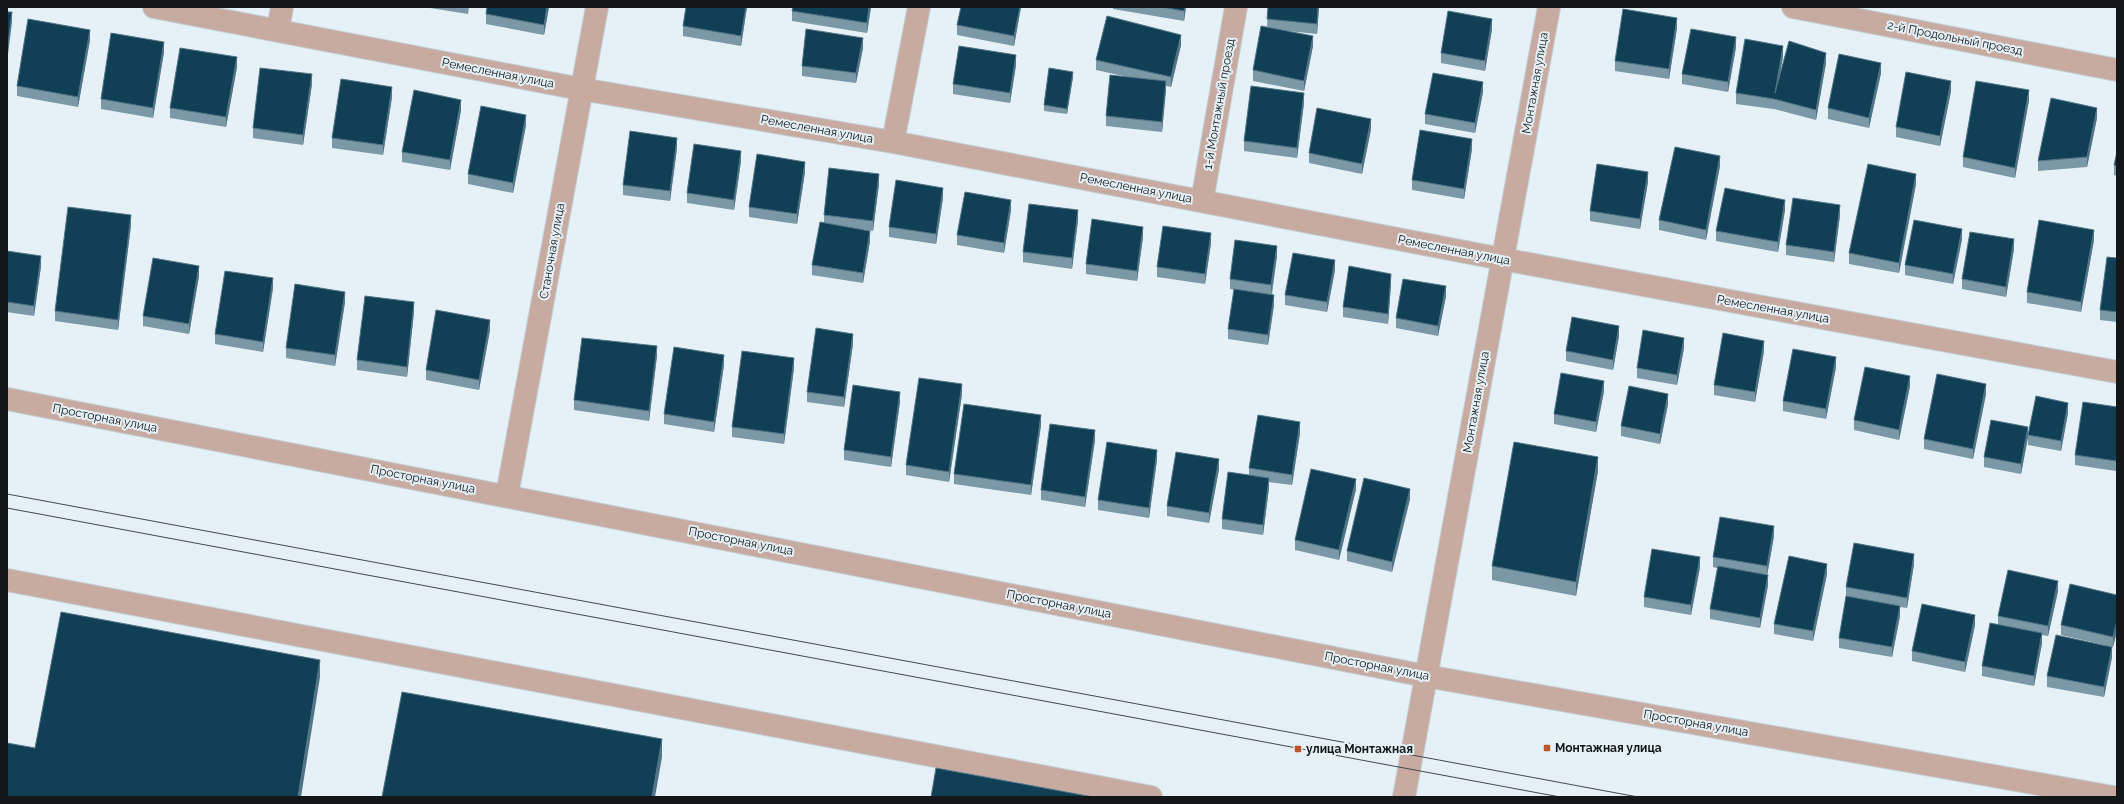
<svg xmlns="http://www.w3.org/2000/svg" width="2124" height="804" font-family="Raleway,sans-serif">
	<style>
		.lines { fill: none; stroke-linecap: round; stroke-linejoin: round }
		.minor-casing { stroke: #c3cdd3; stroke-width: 24 }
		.tertiary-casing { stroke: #c3cdd3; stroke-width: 24 }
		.minor { stroke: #c7aba1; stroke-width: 22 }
		.tertiary { stroke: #c7aba1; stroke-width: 22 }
		.tram { stroke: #444a4d; stroke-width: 1 }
		.wall { fill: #7b98a6 }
		.shaded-wall { fill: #517586 }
		.building { fill: #114056; stroke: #517586 }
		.poi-dot { fill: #bb542b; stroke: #e5f0f7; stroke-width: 1.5 }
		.labels { text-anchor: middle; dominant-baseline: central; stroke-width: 4; stroke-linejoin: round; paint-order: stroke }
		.street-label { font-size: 12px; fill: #131719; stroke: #e5f0f7 }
		.poi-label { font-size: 12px; font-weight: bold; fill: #131719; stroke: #e5f0f7; text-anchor: start }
	</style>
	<rect width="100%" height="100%" fill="#e5f0f7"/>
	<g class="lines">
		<g class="minor-casing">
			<path id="minor" d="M154,7L581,89L893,142L1502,259L2117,372
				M1793,7L2117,70
				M278,30L282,7
				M893,142L919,7
				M1202,201L1236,7
				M507,495L597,7"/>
		</g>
		<g class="tertiary-casing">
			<path id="tertiary" d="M7,399L1426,676L2113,797
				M7,580L1151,797
				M1404,797L1549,7"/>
		</g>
		<use href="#minor" class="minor"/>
		<use href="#tertiary" class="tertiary"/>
		<path class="tram" d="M7,494L1638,797
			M7,508L1560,797"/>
	</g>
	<path class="wall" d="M424,7H469L468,14Z
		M487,7H549L544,35L486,24V14Z
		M747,7L741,46L683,36V26Z
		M793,7H871L867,33L792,21V11Z
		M961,7H1021L1014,46L957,35V25Z
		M1113,7H1186L1184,21L1113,9Z
		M1268,7H1319L1317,34L1288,31L1313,46L1304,91L1253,81V70L1267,27Z
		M1677,28L1669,79L1615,71V61Z
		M1492,29L1485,71L1441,63V53Z
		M90,40L78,107L17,96V86Z
		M1181,45L1171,87L1166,86L1162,132L1106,126V116L1128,77L1096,70V60Z
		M1736,47L1728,92L1682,84V74Z
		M863,48L856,83L802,76V66Z
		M164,52L153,118L101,109V99Z
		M1783,56L1779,78L1826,63L1816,120L1774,109L1736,104V93Z
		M1016,65L1010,103L953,94V84Z
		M237,67L226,127L170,118V108Z
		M1881,73L1869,128L1828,119V108Z
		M1073,77L1067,114L1044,111V105Z
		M312,84L303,145L253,138V128Z
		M1951,91L1940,146L1896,137V127Z
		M1483,92L1475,133L1425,124V114Z
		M392,97L383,155L332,148V138Z
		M2029,100L2015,178L1963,167V157Z
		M1304,103L1297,158L1244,151V141Z
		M461,110L450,170L402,162V152Z
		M2097,118L2087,167L2038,171V161Z
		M526,125L513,193L468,184V174Z
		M1371,129L1362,174L1309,163V153Z
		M677,148L670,201L623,195V185Z
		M1472,149L1464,199L1412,190V180Z
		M2117,152V176L2114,175V165Z
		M741,161L734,210L687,203V193Z
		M1720,166L1706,240L1659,230V220Z
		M805,172L797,224L749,217V207Z
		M1648,182L1640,229L1590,221V211Z
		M879,184L873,231L862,229L870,241L863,283L812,275V265L824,223V215Z
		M1916,184L1899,273L1849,264V253Z
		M943,198L936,244L889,237V227Z
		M1011,210L1004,253L957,245V235Z
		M1785,210L1778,252L1716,241V231Z
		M1840,215L1834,262L1786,255V245Z
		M1078,220L1072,269L1023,262V252Z
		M131,225L118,330L55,321V311Z
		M1143,237L1137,281L1086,274V264Z
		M1962,239L1953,284L1905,275V265Z
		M2094,240L2081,312L2027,303V292Z
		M1211,243L1205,284L1157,277V267Z
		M2014,249L2006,297L1962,289V279Z
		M7,251L41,266L34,316L7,312Z
		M1277,256L1272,295L1274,305L1268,345L1228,339V329L1234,290L1230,289V279Z
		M2117,258V322L2100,320V310Z
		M1335,270L1327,312L1285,305V295Z
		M199,276L189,334L143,326V316Z
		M1391,284L1388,324L1343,317V307Z
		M273,288L263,352L215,344V334Z
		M1446,296L1438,336L1396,328V318Z
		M345,302L335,366L286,358V348Z
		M414,312L407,377L357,370V360Z
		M490,330L479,390L426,380V370Z
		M1619,336L1613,370L1566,361V351Z
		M853,344L844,407L807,402V392Z
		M1684,348L1677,385L1637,378V368Z
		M1764,351L1755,402L1714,395V385Z
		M657,356L649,421L574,410V400Z
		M724,365L714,432L664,424V414Z
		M1836,367L1826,419L1783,411V401Z
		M794,368L784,444L732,437V427Z
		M1910,386L1899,440L1854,430V420Z
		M1604,391L1596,432L1554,424V414Z
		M962,394L949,482L906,475V465Z
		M1986,394L1973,459L1924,449V439Z
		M900,402L891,467L844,460V450Z
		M1668,404L1660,444L1621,436V426Z
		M2117,407V463L2116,471L2075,465V455Z
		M2068,413L2061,451L2028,445V435Z
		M1041,425L1031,495L954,484V474Z
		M1300,433L1292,485L1269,482V488L1263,535L1222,529V519L1249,475V468Z
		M2028,437L2021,474L1984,467V457Z
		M1095,440L1085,507L1041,500V490Z
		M1157,460L1149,518L1098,510V500Z
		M1219,469L1209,523L1167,516V506Z
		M1598,471L1576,596L1492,580V566Z
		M1356,489L1339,560L1295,550V540Z
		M1410,499L1392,572L1347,561V551Z
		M1774,536L1767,575L1768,585L1760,628L1710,619V609L1717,568L1713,567V557Z
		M1914,564L1907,608L1900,607V616L1892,657L1839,648V638L1846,597V587Z
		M1700,567L1691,615L1644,607V597Z
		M1827,574L1813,641L1774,634V624Z
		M2058,591L2048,636L2042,635V643L2034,686L1982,676V666L1998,624V616Z
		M2117,595V631L2113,647H2112V657L2104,697L2047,687V676L2105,645L2061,635V625Z
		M1975,625L1965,672L1912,661V651Z"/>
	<path class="shaded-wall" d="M547,7H549L544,35V25Z
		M746,7H747L741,46V36Z
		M869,7H871L867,33V23Z
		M1020,7H1021L1014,46V36Z
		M1185,7H1186L1184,21V11Z
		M1318,7H1319L1317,34V24Z
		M12,12V22L7,62V52Z
		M1677,18V28L1669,79V69Z
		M1492,19V29L1485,71V61Z
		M90,30V40L78,107V97Z
		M1181,35V45L1171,87V77Z
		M1313,36V46L1304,91V81Z
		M1736,37V47L1728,92V82Z
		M863,38V48L856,83V73Z
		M164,42V52L153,118V108Z
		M1783,46V56L1776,100L1775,93Z
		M1826,53V63L1816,120V110Z
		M1016,55V65L1010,103V93Z
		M237,57V67L226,127V117Z
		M1881,63V73L1869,128V118Z
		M1073,72V77L1067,114V109Z
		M312,74V84L303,145V135Z
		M1166,81V91L1162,132V122Z
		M1951,81V91L1940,146V136Z
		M1483,82V92L1475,133V123Z
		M392,87V97L383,155V145Z
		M2029,90V100L2015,178V168Z
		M1304,93V103L1297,158V148Z
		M461,100V110L450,170V160Z
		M2097,108V118L2087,167V157Z
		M526,115V125L513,193V183Z
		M1371,119V129L1362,174V164Z
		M677,138V148L670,201V191Z
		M1472,139V149L1464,199V189Z
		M741,151V161L734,210V200Z
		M1720,156V166L1706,240V230Z
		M805,162V172L797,224V214Z
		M1648,172V182L1640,229V219Z
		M879,174V184L873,231V221Z
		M1916,174V184L1899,273V263Z
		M943,188V198L936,244V234Z
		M1011,200V210L1004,253V243Z
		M1785,200V210L1778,252V242Z
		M1840,205V215L1834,262V252Z
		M1078,210V220L1072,269V258Z
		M131,215V225L118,330V320Z
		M1143,227V237L1137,281V271Z
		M1962,229V239L1953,284V274Z
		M2094,230V240L2081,312V302Z
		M870,231V241L863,283V273Z
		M1211,233V243L1205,284V274Z
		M2014,239V249L2006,297V287Z
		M1277,246V256L1271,295V285Z
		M41,256V266L34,316V306Z
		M1335,260V270L1327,312V302Z
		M199,266V276L189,334V324Z
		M1391,274V284L1388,324V314Z
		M273,278V288L263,352V342Z
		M1446,286V296L1438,336V326Z
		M345,292V302L335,366V355Z
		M1274,295V305L1268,345V335Z
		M414,302V312L407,377V367Z
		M490,320V330L479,390V380Z
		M1619,326V336L1613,370V360Z
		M853,334V344L844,407V397Z
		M1684,338V348L1677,385V375Z
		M1764,341V351L1755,402V392Z
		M657,346V356L649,421V411Z
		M724,355V365L714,432V422Z
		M1836,357V367L1826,419V409Z
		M794,358V368L784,444V434Z
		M1910,376V386L1899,440V430Z
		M1604,381V391L1596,432V422Z
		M962,384V394L949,482V472Z
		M1986,384V394L1973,459V449Z
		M900,392V402L891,467V457Z
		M1668,394V404L1660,444V434Z
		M2068,403V413L2061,451V441Z
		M1041,415V425L1031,495V485Z
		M1300,422V433L1292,485V475Z
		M2028,427V437L2021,474V464Z
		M1095,430V440L1085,507V497Z
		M1157,450V460L1149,518V508Z
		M2117,453V463L2116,471V461Z
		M1598,457V471L1576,596V582Z
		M1219,459V469L1209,523V513Z
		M1269,478V488L1263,535V525Z
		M1356,479V489L1339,560V550Z
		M1410,489V499L1392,572V562Z
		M1774,526V536L1767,576V566Z
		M1914,554V564L1907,608V598Z
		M1700,557V567L1691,615V605Z
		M1827,564V574L1813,641V631Z
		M1768,575V585L1760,628V618Z
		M2058,581V591L2048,636V626Z
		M1900,606V616L1892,657V647Z
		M1975,615V625L1965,672V662Z
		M2117,621V631L2113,647V637Z
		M2042,633V643L2034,686V676Z
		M2112,647V657L2104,697V687Z
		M320,660V677L301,797H298Z
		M662,739V757L655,797H652Z"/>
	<path class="building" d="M487,7H547L544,25L486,14Z
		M686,7H746L741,36L683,26Z
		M793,7H869L867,23L792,11Z
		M961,7H1020L1014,36L957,25Z
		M1162,7H1185L1184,11Z
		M1268,7H1318L1317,24L1267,19Z
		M1623,9L1677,18L1669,69L1615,61Z
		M1448,11L1492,19L1485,61L1441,53Z
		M7,12H12L7,52Z
		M1107,16L1181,35L1171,77L1096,60Z
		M28,19L90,30L78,97L17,86Z
		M1261,26L1313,36L1304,81L1253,70Z
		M806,29L863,38L856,73L802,66Z
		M1691,29L1736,37L1728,82L1682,74Z
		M111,33L164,42L153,108L101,99Z
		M1745,39L1783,46L1775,93L1789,41L1826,53L1816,110L1774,99L1736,93Z
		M959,46L1016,55L1010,93L953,84Z
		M180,48L237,57L226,117L170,108Z
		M1839,54L1881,63L1869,118L1828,108Z
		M260,68L312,74L303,135L253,128Z
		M1049,68L1073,72L1067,109L1044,105Z
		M1906,72L1951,81L1940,136L1896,127Z
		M1433,73L1483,82L1475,123L1425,114Z
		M1110,75L1166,81L1162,122L1106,116Z
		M341,79L392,87L383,145L332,138Z
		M1976,81L2029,90L2015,168L1963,157Z
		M1251,86L1304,93L1297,148L1244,141Z
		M414,90L461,100L450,160L402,152Z
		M2051,98L2097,108L2087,157L2038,161Z
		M481,106L526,115L513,183L468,174Z
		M1317,108L1371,119L1362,164L1309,153Z
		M1420,130L1472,139L1464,189L1412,180Z
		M630,131L677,138L670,191L623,185Z
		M694,144L741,151L734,200L687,193Z
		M1675,147L1720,156L1706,230L1659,220Z
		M2117,152V166L2114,165Z
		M757,154L805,162L797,214L749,207Z
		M1597,164L1648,172L1640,219L1590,211Z
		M1868,164L1916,174L1899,263L1849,253Z
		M829,168L879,174L873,221L824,215Z
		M896,180L943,188L936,234L889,227Z
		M1725,188L1785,200L1778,242L1716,231Z
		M965,192L1011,200L1004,243L957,235Z
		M1793,198L1840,205L1834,252L1786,245Z
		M1029,204L1078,210L1072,258L1023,252Z
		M68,207L131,215L118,320L55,311Z
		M1092,219L1143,227L1137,271L1086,264Z
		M1914,220L1962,229L1953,274L1905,265Z
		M2039,220L2094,230L2081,302L2027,292Z
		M820,222L870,231L863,273L812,265Z
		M1163,226L1211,233L1205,274L1157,267Z
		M1970,232L2014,239L2006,287L1962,279Z
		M1235,240L1277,246L1271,285L1230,279Z
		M7,251L41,256L34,306L7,302Z
		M1293,253L1335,260L1327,302L1285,295Z
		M2107,257L2117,258V312L2100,310Z
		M153,258L199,266L189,324L143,316Z
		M1349,266L1391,274L1388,314L1343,307Z
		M225,271L273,278L263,342L215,334Z
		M1403,279L1446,286L1438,326L1396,318Z
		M295,284L345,292L335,355L286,348Z
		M1234,289L1274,295L1268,335L1228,329Z
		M365,296L414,302L407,367L357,360Z
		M436,310L490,320L479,380L426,370Z
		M1572,317L1619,326L1613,360L1566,351Z
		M816,328L853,334L844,397L807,392Z
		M1643,330L1684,338L1677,375L1637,368Z
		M1723,333L1764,341L1755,392L1714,385Z
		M582,338L657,346L649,411L574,400Z
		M674,347L724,355L714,422L664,414Z
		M1793,349L1836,357L1826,409L1783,401Z
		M742,351L794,358L784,434L732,427Z
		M1865,367L1910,376L1899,430L1854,420Z
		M1561,373L1604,381L1596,422L1554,414Z
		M1937,374L1986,384L1973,449L1924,439Z
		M919,378L962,384L949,472L906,465Z
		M853,385L900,392L891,457L844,450Z
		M1629,386L1668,394L1660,434L1621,426Z
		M2036,396L2068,403L2061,441L2028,435Z
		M2083,402L2117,407V453L2116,461L2075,455Z
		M964,404L1041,415L1031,485L954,474Z
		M1258,415L1300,422L1292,475L1249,468Z
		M1991,420L2028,427L2021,464L1984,457Z
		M1050,424L1095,430L1085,497L1041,490Z
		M1107,442L1157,450L1149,508L1098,500Z
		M1514,442L1598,457L1576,582L1492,566Z
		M1176,452L1219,459L1209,513L1167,506Z
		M1311,469L1356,479L1339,550L1295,540Z
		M1228,472L1269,478L1263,525L1222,519Z
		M1364,478L1410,489L1392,562L1347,551Z
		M1720,517L1774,526L1767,566L1713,557Z
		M1854,543L1914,554L1907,598L1846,587Z
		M1652,549L1700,557L1691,605L1644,597Z
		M1789,556L1827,564L1813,631L1774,624Z
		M1718,566L1768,575L1760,618L1710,609Z
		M2008,570L2058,581L2048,626L1998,616Z
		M2070,584L2117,595V621L2113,637L2061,625Z
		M1846,596L1900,606L1892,647L1839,638Z
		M1922,604L1975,615L1965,662L1912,651Z
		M61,612L320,660L298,797H7V743L35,748Z
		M1990,623L2042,633L2034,676L1982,666Z
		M2056,635L2112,647L2104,687L2047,676Z
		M402,692L662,739L652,797H382Z
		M936,768L1093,797H931Z"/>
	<g class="poi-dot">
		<rect x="1543" y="744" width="8" height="8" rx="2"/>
		<rect x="1294" y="745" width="8" height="8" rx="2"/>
	</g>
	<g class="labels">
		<g class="street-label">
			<text transform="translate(1955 38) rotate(11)">2-й Продольный проезд</text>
			<text transform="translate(498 73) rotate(11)">Ремесленная улица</text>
			<text transform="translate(1535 83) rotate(-80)">Монтажная улица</text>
			<text transform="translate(1219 104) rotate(-80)">1-й Монтажный проезд</text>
			<text transform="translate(817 129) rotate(10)">Ремесленная улица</text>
			<text transform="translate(1136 188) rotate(11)">Ремесленная улица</text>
			<text transform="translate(1454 250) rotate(11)">Ремесленная улица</text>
			<text transform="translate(552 251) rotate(-80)">Станочная улица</text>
			<text transform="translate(1773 309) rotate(10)">Ремесленная улица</text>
			<text transform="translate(1476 402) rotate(-80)">Монтажная улица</text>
			<text transform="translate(105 418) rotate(11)">Просторная улица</text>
			<text transform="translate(423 479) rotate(11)">Просторная улица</text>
			<text transform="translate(741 541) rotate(11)">Просторная улица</text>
			<text transform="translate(1059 604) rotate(11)">Просторная улица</text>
			<text transform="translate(1377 666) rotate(11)">Просторная улица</text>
			<text transform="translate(1696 723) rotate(10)">Просторная улица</text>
		</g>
		<g class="poi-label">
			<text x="1555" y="748">Монтажная улица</text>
			<text x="1306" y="749">улица Монтажная</text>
		</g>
	</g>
	<rect width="2124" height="804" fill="none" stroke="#131719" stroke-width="16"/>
</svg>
